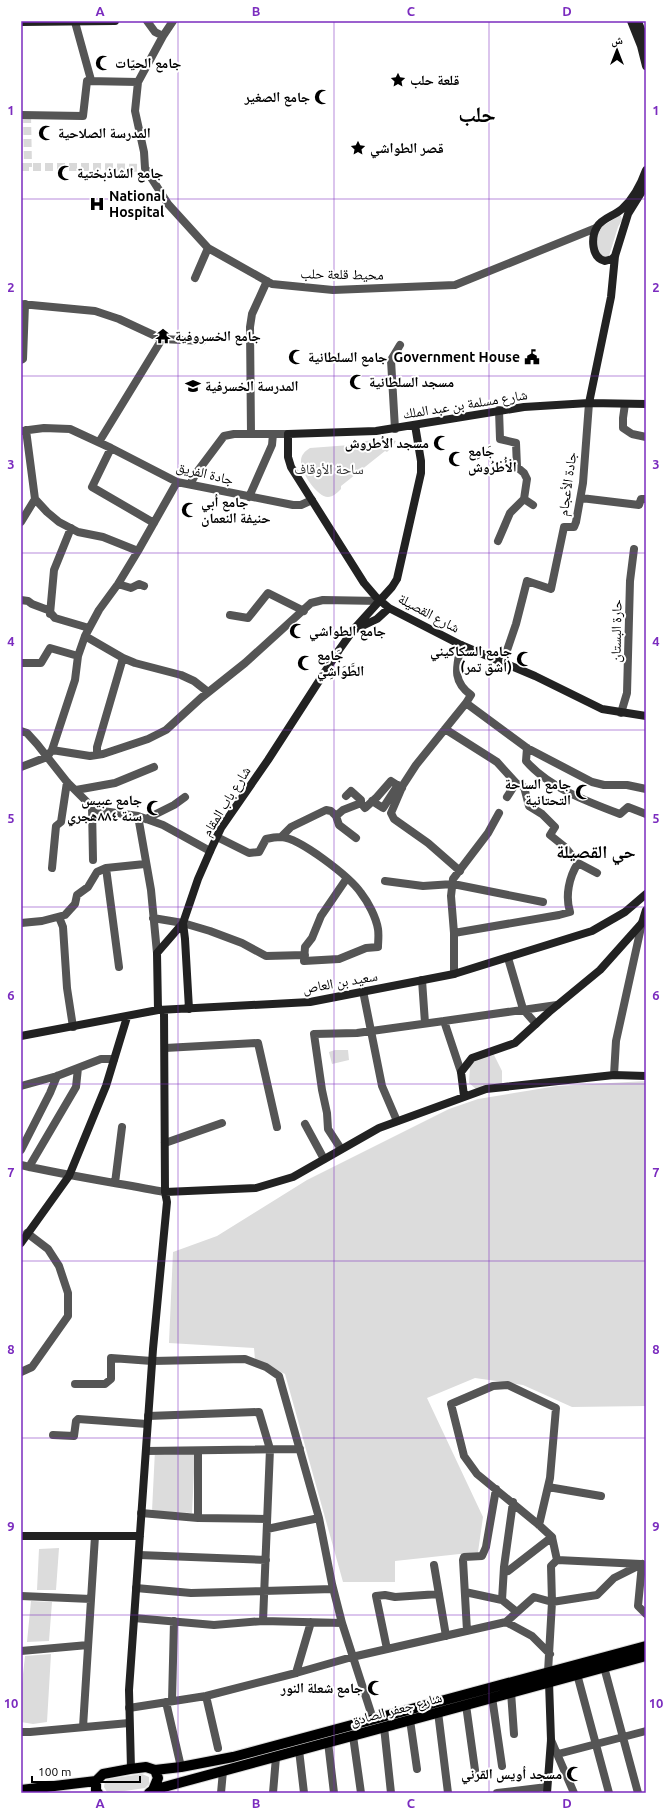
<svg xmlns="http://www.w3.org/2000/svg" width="667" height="1814" font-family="Ubuntu,'Noto Naskh Arabic',sans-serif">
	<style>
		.green { fill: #dcdcdc }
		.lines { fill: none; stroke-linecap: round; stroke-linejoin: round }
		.street-tunnel { stroke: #d9d9d9; stroke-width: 8; stroke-dasharray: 8 4; stroke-linecap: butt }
		.primary-casing { stroke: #dbdbdb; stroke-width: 12 }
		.street { stroke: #555; stroke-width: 8 }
		.secondary { stroke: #222; stroke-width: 8 }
		.primary { stroke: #000; stroke-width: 10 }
		.grid { fill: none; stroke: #7b2cbf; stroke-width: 1; stroke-opacity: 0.55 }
		.labels { text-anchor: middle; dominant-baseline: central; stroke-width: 4; stroke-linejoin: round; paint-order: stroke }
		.poi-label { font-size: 14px; font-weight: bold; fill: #000; stroke: #fff; text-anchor: start }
		.street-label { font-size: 14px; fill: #000; stroke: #fff }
		.park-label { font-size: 14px; fill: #333; stroke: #fff }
		.district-label { font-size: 18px; font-weight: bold; fill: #000; stroke: #fff }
		.town-label { font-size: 22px; font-weight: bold; fill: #000; stroke: #fff }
		.neatline { fill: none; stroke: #7b2cbf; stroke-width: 1.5 }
		.grid-label { font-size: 13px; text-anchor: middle; font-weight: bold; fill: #7b2cbf }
	</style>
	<rect width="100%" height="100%" fill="#fff"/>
	<path class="green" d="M618,216H621L622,220L618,227L609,256L604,258L597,251C596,225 599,230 618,216Z
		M390,439L396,441L393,446L387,452L385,451L341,486V489C337,493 333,497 328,497C317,497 300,471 301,461C301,455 305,451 310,448L364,444L365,441Z
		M335,1050H348L349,1060L332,1064L329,1052Z
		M494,1055L502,1071V1084L476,1089L469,1083L470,1066L474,1059Z
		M646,1081V1406L572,1407L523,1385L475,1378L427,1398L483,1517L478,1552L395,1561V1582H343L285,1374L255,1360L254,1348L169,1343L173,1252L217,1236L307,1180L449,1109L478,1099L557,1086Z
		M155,1450L195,1452L192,1513L152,1511Z
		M59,1548L56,1590H37L39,1549Z
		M31,1601L52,1602L49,1641L27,1642Z
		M51,1654L47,1722L33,1724L21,1722V1693L25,1656Z
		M142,1774L149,1777V1784L145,1788L111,1793L107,1792L104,1787L105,1781L108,1779Z"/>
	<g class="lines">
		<path class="street-tunnel" d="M27,115L28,167
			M21,167H96L145,168"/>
		<g class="primary-casing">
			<path id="primary" d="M155,1770L181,1767L233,1757L646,1646
				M21,1790L96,1781
				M153,1790L646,1656
				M98,1793L96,1791V1781L103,1774L130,1769L146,1767L155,1770L158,1778L153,1790L149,1793"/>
		</g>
		<path class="street" d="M147,21L155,32L163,36L173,21
			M75,22L91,80
			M163,36L138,82L135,111L144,152L145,168L168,204L208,248L272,284L333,290L455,285L596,228
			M21,115L83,116L87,81L138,82
			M195,278L208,248
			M21,304L95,311L119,319L162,339L202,341
			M21,360L23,359L25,304
			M625,404L623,418V428L632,434L646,437
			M395,429L391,360L400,345
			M26,430L35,499L47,512L59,522L78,532L103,537L138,551
			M21,431L44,428L70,429L111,448L177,482L293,505H301L312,500
			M251,434L250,327L252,314L267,281
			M99,442L162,339
			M111,448L92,487L154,523
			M190,484L197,472L224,436L234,434H288
			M249,497L272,445L273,434
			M581,498L639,505L641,499H646
			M524,499L533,505
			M21,522L35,499
			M498,541L510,513L524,499L527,479L524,473L517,467L516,443L500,439L499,410
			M118,584L131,588L139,584L144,586
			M21,600L28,601L32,604L48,610L55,618L89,628
			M50,614L54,570L71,528
			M230,615L248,618L268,593L304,611
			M85,636L123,658L135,663L181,675L194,681L208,692
			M461,645C457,666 451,680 471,695L466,703
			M503,662L516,624L527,581L551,589L564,527H574L576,522L583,483L589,403
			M21,663H41L50,648L78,656
			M621,713L627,693L630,581L634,549
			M445,729L497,762L516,783L524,787L529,806L542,814L555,827L550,835L565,847L578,863L597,873
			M21,731L27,733L37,744L67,782L95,810L138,816L151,890L157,953
			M527,748L526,761C548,787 588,802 620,814L628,807L646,814
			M52,750L90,756L103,754L148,739L166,730L201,698L245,663L311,603L323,600L380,601
			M97,755V747L123,658
			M21,767L47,757L52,750L75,680L78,656L85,636L99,610L118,584L138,551L177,482
			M76,790L115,783L154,767
			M346,796L351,791L361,800V803
			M507,797L516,783
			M372,801L383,808L398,785
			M92,807L93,860
			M138,816L163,825L210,851
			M336,816L339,825L356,838
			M146,819L174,805L185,797
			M217,837L249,853L259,852L266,839C270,838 276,837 281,837C300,838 350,877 361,893C368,902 376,917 378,929C379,935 378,942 378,947L366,948L339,959L304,961L305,947L312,938L321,916L347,878
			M281,837L291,827L326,810L331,811L336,816L343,810L361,803L365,808L377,797L391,781L402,788
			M52,868L56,826L61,822L67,782
			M106,868L119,967
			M460,871L428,843L394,819L391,813L403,785L416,765L466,703L527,748L592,782L604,785H627L646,789
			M385,881L423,886L453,884L543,902
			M59,917L63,927L67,988L73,1027
			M153,918L183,923L210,931L242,943L266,956L305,955
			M21,923L42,921L65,915L75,904L77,895L88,887L97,872L106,868L145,864
			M454,933L559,915L570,912C565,896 569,877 578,863
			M508,958L523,1009L536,1024
			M454,974V933L451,896L453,879L488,833L499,813
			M422,980L425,1023
			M363,991L382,1086L397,1121
			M444,1021L557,1005
			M165,1048L258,1043L277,1127
			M614,1075L616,1041L642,923
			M21,1086L57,1076L101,1059H114
			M305,1124L324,1159
			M165,1143L222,1123
			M341,1149L328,1129L327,1113L322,1090L314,1034L357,1033L444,1021L461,1072
			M21,1150L50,1093L57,1076
			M21,1165C69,1176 117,1183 165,1192
			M29,1167L76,1087L78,1068
			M115,1183L122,1127
			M21,1372L32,1367L68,1316V1293L59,1266L48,1249L27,1233
			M75,1384H105L111,1379V1358L152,1361L245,1359L266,1367L279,1376L319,1518L332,1584L342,1623L373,1719
			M148,1416L259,1412L270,1449L263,1621
			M53,1435L74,1436L76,1421L78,1419L147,1424
			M146,1451L300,1449
			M548,1487L601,1496
			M513,1502L504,1567L508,1571L552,1537
			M141,1513L198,1518L267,1519
			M198,1518V1451
			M539,1525L550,1478L556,1408L508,1385L493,1386L451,1404L464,1456L477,1474L539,1525L552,1537L557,1560L551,1566L552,1602L548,1672
			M267,1529L319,1518
			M139,1555L266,1560
			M557,1560L641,1564
			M642,1564L638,1606L646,1614
			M434,1565L446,1636
			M504,1567L502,1600L517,1612
			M136,1588L191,1593L333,1589
			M465,1592L502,1600
			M21,1596L91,1599
			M134,1618L214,1625L263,1621L342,1623
			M506,1622L532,1636L550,1654
			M467,1631L463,1560L464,1557L482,1556L486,1547L496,1489
			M387,1649L376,1596L385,1595L395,1597L439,1594
			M21,1651L88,1645
			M604,1667L638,1793
			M296,1673L311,1622
			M577,1674L609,1793
			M511,1692L514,1734
			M206,1696L218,1748
			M492,1697L502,1766
			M172,1701L174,1621
			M166,1702L181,1767
			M466,1705L475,1770
			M129,1708L206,1696L296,1673L352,1657L506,1622L534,1597L552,1602L597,1595L614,1578L642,1564
			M438,1712L448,1793
			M410,1720L417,1769
			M83,1727L95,1536
			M384,1727L391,1793
			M21,1732H30L129,1723
			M353,1736L361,1793
			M551,1740L574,1793
			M328,1742L334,1793
			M299,1750L304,1793
			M558,1754L646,1731
			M221,1793L223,1771
			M273,1793L276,1757
			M497,1793L547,1787"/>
		<path class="secondary" d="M631,21L641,46L646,66
			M638,21L646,43
			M21,22L115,21
			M615,256L612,259L605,261C591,258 591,237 597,227C602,218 614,216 622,209C633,199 641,184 646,170
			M589,403L611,297L615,256L628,214L646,185
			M646,404L589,403L524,407L376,431L288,434V457L291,467L364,583L376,597L389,608L461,645L535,676L602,709L646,716
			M356,629L377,619L389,608
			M189,1009L185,939L183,923L198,879L212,847L221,828L268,760L339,650L354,629L392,587L397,579L421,473V461L415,425
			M158,1010L157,953L183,923
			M21,1036L158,1010L310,1002L454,974L592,931L625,912L646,894
			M464,1096L461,1072L472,1058L515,1043L549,1012L600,970L642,923L646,910
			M165,1192L256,1188L293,1177L379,1128L486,1089L614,1075L646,1076
			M21,1243L69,1176L106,1086L127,1017
			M21,1536H140
			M131,1769L129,1690L153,1349L167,1202L165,1192L164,1010
			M547,1793L551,1740L549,1682"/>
		<use href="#primary" class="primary"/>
	</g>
	<path class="grid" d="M178,21V1793M334,21V1793M489,21V1793M21,199H646M21,376H646M21,553H646M21,730H646M21,907H646M21,1084H646M21,1261H646M21,1438H646M21,1615H646"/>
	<defs>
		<g id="mosque-bare" transform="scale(1.2)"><path d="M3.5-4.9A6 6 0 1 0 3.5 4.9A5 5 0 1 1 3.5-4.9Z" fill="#000" stroke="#fff" stroke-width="2.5" paint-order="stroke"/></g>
		<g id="sight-bare" transform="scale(1.2)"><path d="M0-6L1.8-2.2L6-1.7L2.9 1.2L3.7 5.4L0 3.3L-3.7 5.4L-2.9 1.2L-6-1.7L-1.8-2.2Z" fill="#000" stroke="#fff" stroke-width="2.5" paint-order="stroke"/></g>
		<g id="hospital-bare" transform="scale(1.2)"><path d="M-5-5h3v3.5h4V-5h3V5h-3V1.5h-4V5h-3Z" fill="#000" stroke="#fff" stroke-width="2.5" paint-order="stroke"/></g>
		<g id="temple-bare" transform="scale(1.2)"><path d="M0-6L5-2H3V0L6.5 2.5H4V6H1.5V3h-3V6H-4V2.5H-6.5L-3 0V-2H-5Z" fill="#000" stroke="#fff" stroke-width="2.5" paint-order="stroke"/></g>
		<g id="civic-bare" transform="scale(1.2)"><path d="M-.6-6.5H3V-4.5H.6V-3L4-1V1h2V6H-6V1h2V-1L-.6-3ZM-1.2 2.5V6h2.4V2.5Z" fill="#000" stroke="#fff" stroke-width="2.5" paint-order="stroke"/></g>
		<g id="school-bare" transform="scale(1.2)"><path d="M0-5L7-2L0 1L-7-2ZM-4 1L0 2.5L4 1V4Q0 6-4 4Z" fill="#000" stroke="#fff" stroke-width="2.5" paint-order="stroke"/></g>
	</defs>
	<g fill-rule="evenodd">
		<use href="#mosque-bare" x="103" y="63"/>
		<use href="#sight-bare" x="398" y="80"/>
		<use href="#mosque-bare" x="322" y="97"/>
		<use href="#mosque-bare" x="46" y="133"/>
		<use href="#sight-bare" x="358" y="148"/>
		<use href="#mosque-bare" x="65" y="173"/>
		<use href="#hospital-bare" x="97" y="204"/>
		<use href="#temple-bare" x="163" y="336"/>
		<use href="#mosque-bare" x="296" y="357"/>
		<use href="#civic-bare" x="532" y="357"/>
		<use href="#mosque-bare" x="357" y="382"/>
		<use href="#school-bare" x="193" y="386"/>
		<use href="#mosque-bare" x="441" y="443"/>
		<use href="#mosque-bare" x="456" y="459"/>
		<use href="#mosque-bare" x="189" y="510"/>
		<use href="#mosque-bare" x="297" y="631"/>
		<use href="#mosque-bare" x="524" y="659"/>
		<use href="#mosque-bare" x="305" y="663"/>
		<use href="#mosque-bare" x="583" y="792"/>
		<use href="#mosque-bare" x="154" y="808"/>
		<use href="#mosque-bare" x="375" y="1688"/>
		<use href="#mosque-bare" x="574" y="1774"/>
	</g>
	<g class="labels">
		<g class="poi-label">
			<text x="115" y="63">جامع الحيّات</text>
			<text x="410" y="80">قلعة حلب</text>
			<text x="310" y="97" text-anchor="end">جامع الصغير</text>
			<text x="58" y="133">المدرسة الصلاحية</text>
			<text x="370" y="148">قصر الطواشي</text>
			<text x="77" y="173">جامع الشاذبختية</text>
			<text x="109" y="196">National<tspan x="109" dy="16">Hospital</tspan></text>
			<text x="175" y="336">جامع الخسروفية</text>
			<text x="308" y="357">جامع السلطانية</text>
			<text x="520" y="357" text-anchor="end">Government House</text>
			<text x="369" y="382">مسجد السلطانية</text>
			<text x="205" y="386">المدرسة الخسرفية</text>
			<text x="429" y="443" text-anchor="end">مسجد الأطروش</text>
			<text x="468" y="451">جَامِع<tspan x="468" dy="16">الْأُطْرُوش</tspan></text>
			<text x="201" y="502">جامع أبي<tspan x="201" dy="16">حنيفة النعمان</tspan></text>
			<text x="309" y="631">جامع الطواشي</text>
			<text x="512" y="651" text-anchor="end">جامع السكاكيني<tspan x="512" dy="16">(أشق تمر)</tspan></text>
			<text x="317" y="655">جَامِع<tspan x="317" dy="16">الطَّوَاشِيّ</tspan></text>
			<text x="571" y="784" text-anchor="end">جامع الساحة<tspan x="571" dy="16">التحتانية</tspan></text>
			<text x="142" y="800" text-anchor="end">جامع عبيس<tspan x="142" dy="16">سنة ٨٨٤هجري</tspan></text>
			<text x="363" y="1688" text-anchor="end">جامع شعلة النور</text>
			<text x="562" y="1774" text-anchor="end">مسجد أويس القرني</text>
		</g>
		<g class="street-label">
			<text transform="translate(342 274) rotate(1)">محيط قلعة حلب</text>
			<text transform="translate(465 404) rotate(-9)">شارع مسلمة بن عبد الملك</text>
			<text transform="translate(205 473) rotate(14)">جادة الفريق</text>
			<text transform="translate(567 484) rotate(-82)">جادة الأعجام</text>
			<text transform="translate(429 613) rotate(28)">شارع القصيلة</text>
			<text transform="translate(616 631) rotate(-89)">حارة البستان</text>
			<text transform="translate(226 801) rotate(-58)">شارع باب المقام</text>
			<text transform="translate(340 982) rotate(-10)">سعيد بن العاص</text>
			<text transform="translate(396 1709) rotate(-15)">شارع جعفر الصادق</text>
		</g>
		<g class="park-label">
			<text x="329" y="469">ساحة الأوقاف</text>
		</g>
		<g class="district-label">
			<text x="596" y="851">حي القصيلة</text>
		</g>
		<g class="town-label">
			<text x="477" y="113">حلب</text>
		</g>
	</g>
	<rect width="667" height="1814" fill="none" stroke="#ffffff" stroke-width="44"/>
	<g transform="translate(617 50)" stroke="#ffffff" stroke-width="3" paint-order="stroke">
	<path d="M0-3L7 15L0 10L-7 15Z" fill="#000000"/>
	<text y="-6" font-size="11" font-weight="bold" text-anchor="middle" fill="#000000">ش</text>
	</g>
	<path d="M32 1776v6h108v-6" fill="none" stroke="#000000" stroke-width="2"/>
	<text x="38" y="1776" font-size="12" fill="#000000" stroke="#ffffff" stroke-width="3" paint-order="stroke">100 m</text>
	<rect x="22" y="22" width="623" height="1770" class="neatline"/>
	<g class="grid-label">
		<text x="100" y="16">A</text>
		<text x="256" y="16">B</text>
		<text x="411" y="16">C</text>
		<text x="567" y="16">D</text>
		<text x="11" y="115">1</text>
		<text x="656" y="115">1</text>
		<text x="11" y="292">2</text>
		<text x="656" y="292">2</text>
		<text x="11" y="469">3</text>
		<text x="656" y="469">3</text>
		<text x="11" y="646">4</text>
		<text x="656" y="646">4</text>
		<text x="11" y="823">5</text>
		<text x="656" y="823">5</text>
		<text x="11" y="1000">6</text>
		<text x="656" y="1000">6</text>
		<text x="11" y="1177">7</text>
		<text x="656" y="1177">7</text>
		<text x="11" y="1354">8</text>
		<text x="656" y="1354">8</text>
		<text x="11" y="1531">9</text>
		<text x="656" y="1531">9</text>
		<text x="11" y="1708">10</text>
		<text x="656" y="1708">10</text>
		<text x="100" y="1808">A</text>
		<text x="256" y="1808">B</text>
		<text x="411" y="1808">C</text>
		<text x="567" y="1808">D</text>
	</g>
</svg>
